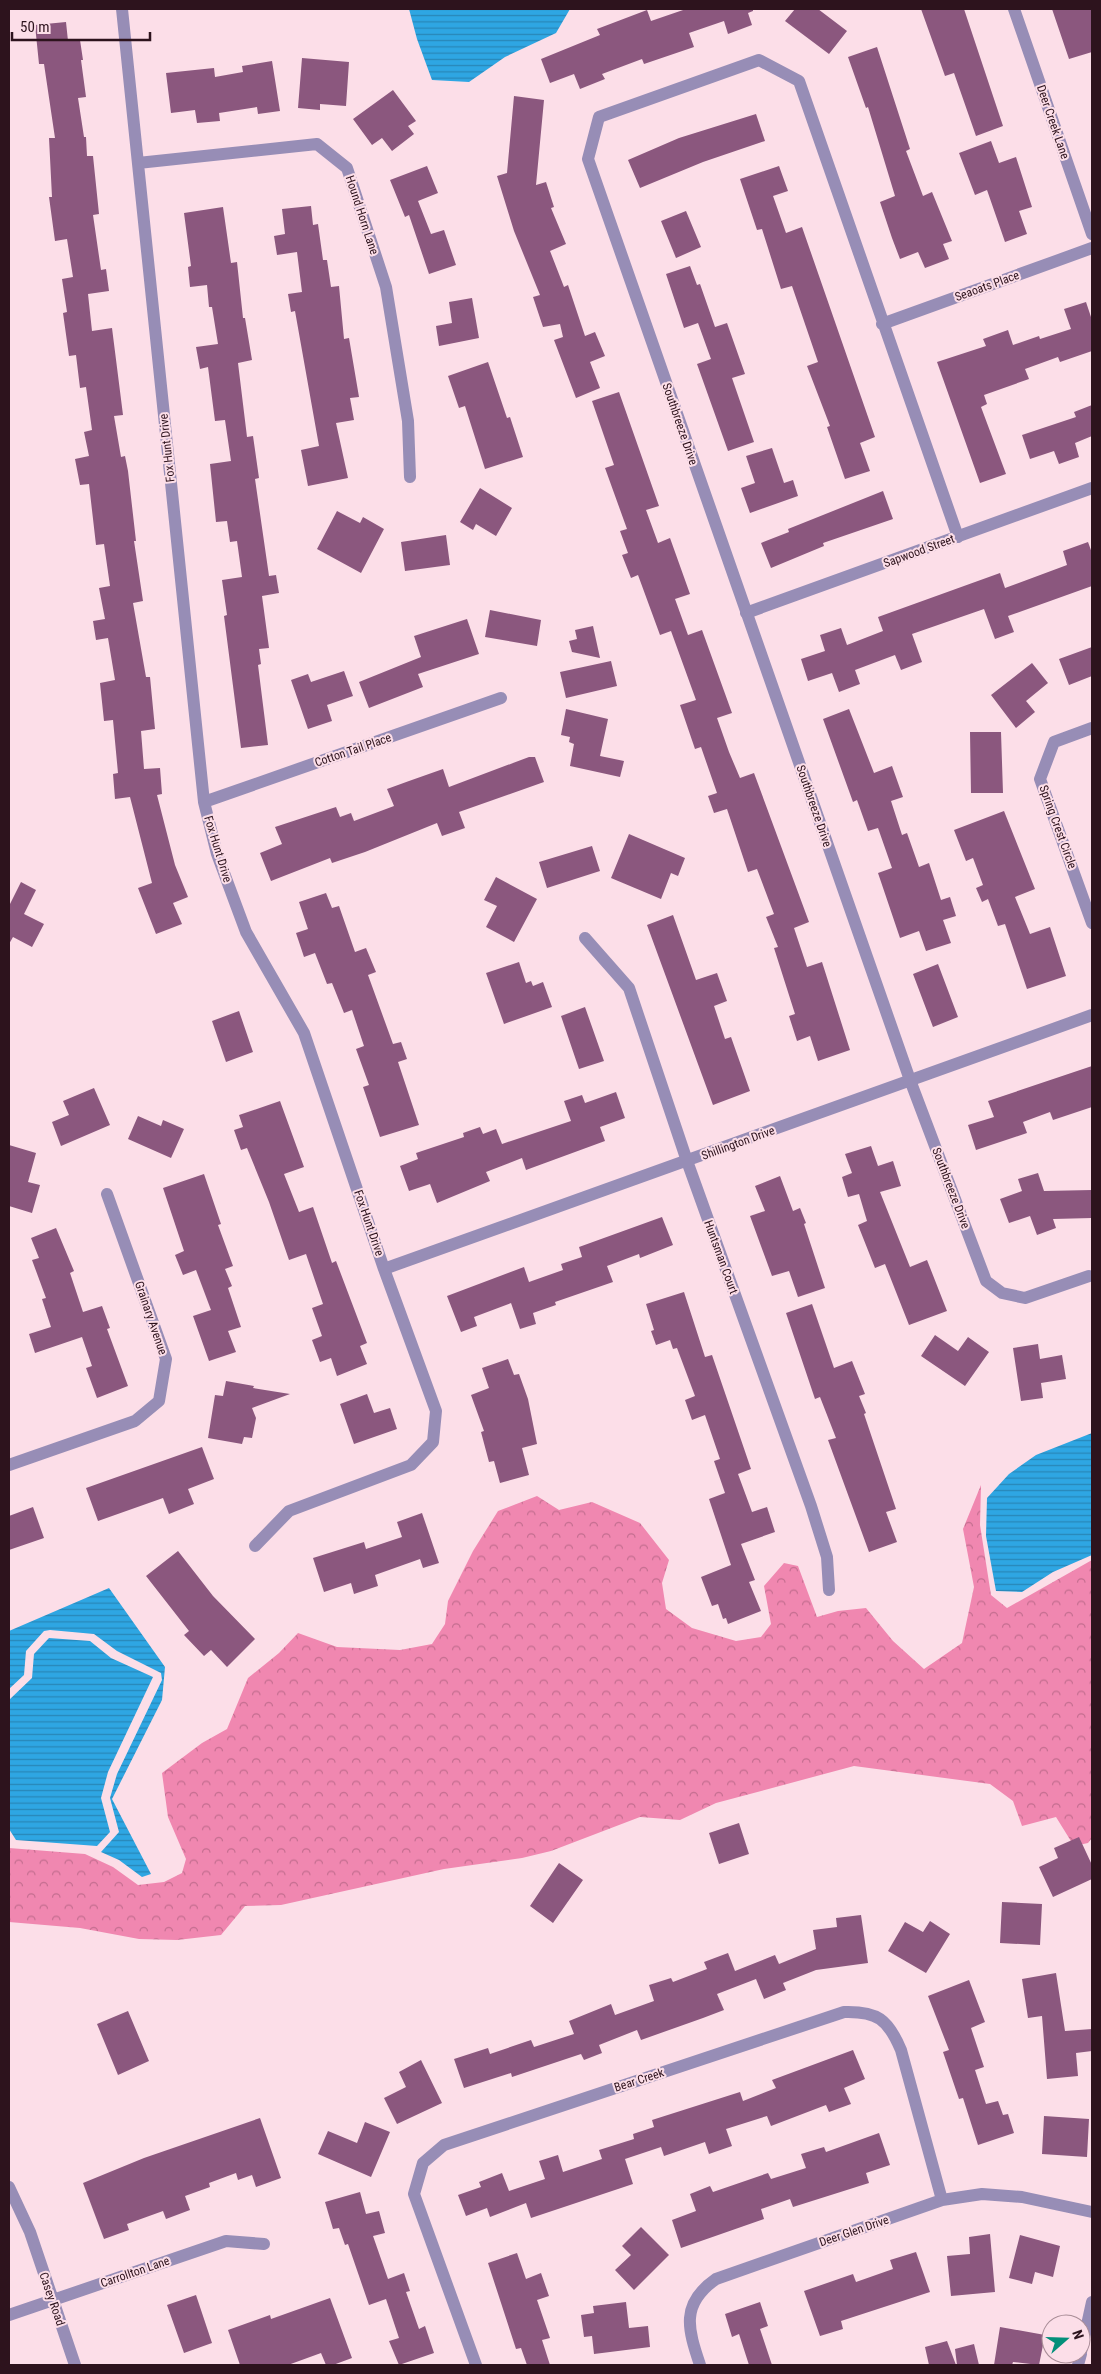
<svg xmlns="http://www.w3.org/2000/svg" width="1101" height="2374" font-family="'Roboto Condensed',sans-serif">
	<style>
		.forest { fill: url(#forest-crowns) }
		.water { fill: url(#water-rules) }
		.building { fill: #8b577e }
		.lines { fill: none; stroke-linecap: round; stroke-linejoin: round }
		.street { stroke: #978db6; stroke-width: 12 }
		.labels { text-anchor: middle; dominant-baseline: central; stroke-width: 4; stroke-linejoin: round; paint-order: stroke }
		.street-label { font-size: 12px; fill: #2d131d; stroke: #fcdee8 }
	</style>
	<defs>
		<pattern id="forest-crowns" width="20" height="18" patternUnits="userSpaceOnUse" patternTransform="scale(1.25)"><rect width="20" height="18" fill="#f087b0"/><path d="M2 6a3 3 0 1 1 6 0M12 15a3 3 0 1 1 6 0" fill="none" stroke="#c36d8f"/></pattern>
		<pattern id="water-rules" width="6" height="5" patternUnits="userSpaceOnUse" patternTransform="scale(1.25)"><rect width="6" height="5" fill="#2ea6e3"/><path d="M0 2.5h6" fill="none" stroke="#2886b7"/></pattern>
	</defs>
	<rect width="100%" height="100%" fill="#fcdee8"/>
	<path class="forest" d="M981,1485L980,1525L991,1595L1007,1608L1092,1560V1838L1088,1843L1074,1846L1056,1817L1022,1826L1013,1801L990,1784L854,1766L716,1803L680,1820L640,1817L551,1851L522,1858L444,1869L281,1905L245,1906L221,1935L177,1940L139,1939L80,1928L9,1922V1848L85,1854L113,1867L138,1885L164,1882L182,1873L186,1859L168,1817L162,1773L202,1743L227,1729L248,1678L279,1653L298,1633L337,1647L400,1650L432,1644L445,1624L448,1601L473,1551L498,1511L537,1496L559,1510L592,1502L640,1523L669,1560L662,1583L666,1609L692,1628L736,1641L761,1637L771,1624L764,1586L784,1563L798,1566L817,1617L838,1611L866,1608L893,1641L924,1669L962,1643L974,1587L963,1529Z"/>
	<path class="water" d="M409,9H570L556,33L505,57L469,82L432,80L417,39Z
		M1092,1433V1555L1053,1572L1022,1592L996,1591L986,1536L987,1498L1009,1474L1036,1455Z
		M109,1588L165,1667L162,1700L112,1799L151,1874L142,1877L119,1860L101,1852L119,1832L110,1798L117,1774L162,1680L161,1673L117,1651L94,1634L50,1630L44,1631L26,1651L24,1675L9,1689V1631Z
		M49,1638L90,1641L111,1658L153,1677L108,1772L101,1798L110,1832L97,1846L16,1840L9,1829V1700L32,1678L34,1654Z"/>
	<path class="building" d="M686,9H753V11L748,13L752,25L728,34L724,21L689,33L694,47L644,64L642,59L602,74L605,79L580,89L574,74L550,83L541,59L600,35L597,29L647,10L651,21Z
		M795,9H818L847,31L829,54L785,21Z
		M921,9H964L1003,126L976,136L954,73L945,76Z
		M1052,9H1092V52L1069,59Z
		M66,22L68,41L80,40L83,60H81L86,97L78,98L84,137H86L87,156H93L99,214L93,215L101,270L106,269L109,291L88,294L92,331L112,328L123,415L114,416L121,457L125,456L128,471L136,541H134L143,601L133,603L146,677H150L155,729L141,731L144,769L160,768L162,794L157,795L175,865L188,897L173,903L182,924L156,934L138,888L152,883L130,797L115,799L113,774L118,773L113,720L104,721L100,683L115,680L108,638L96,640L93,621L105,619L99,588L110,586L104,544L96,545L89,484L80,485L75,459L89,456L84,432L92,430L86,387L80,388L76,355L69,356L63,313L67,312L62,279L73,277L67,239L55,241L49,197H52L49,138H55L44,64H39L35,25Z
		M877,47L910,149L906,151L923,196L932,192L952,241L943,244L949,259L925,268L918,252L900,259L892,238L880,202L895,196L868,107L866,108L848,57Z
		M302,58L349,62L346,106L320,104V110L298,108Z
		M272,61L280,111L258,114L257,107L219,113L220,121L197,123L195,110L171,113L166,73L214,68L215,77L243,72L242,66Z
		M393,90L416,121L408,126L414,134L392,151L382,138L372,145L353,119Z
		M514,96L544,100L536,185L546,182L554,207L551,208L566,244L550,251L564,287L568,285L585,336L595,332L605,356L590,362L600,388L576,398L554,340L563,337L560,324L543,327L533,297L540,295L514,231L497,176L507,173Z
		M756,114L765,141L703,162L640,188L628,160L679,138Z
		M991,141L999,163L1016,157L1032,207L1019,211L1027,234L1005,242L987,190L975,195L959,153Z
		M427,166L438,193L418,201L431,234L444,230L456,265L429,274L409,215L405,217L390,180Z
		M779,166L788,191L773,196L786,233L802,227L875,437L860,443L870,471L845,479L827,427L830,426L807,366L818,362L792,286L781,289L762,229L757,230L740,179Z
		M311,206L313,225L318,224L323,260H327L331,287L339,286L344,339L349,338L359,397L350,398L354,420L336,423L348,478L308,486L301,450L319,446L295,311L291,312L288,294L302,292L297,252L277,255L274,236L285,234L282,209Z
		M223,207L231,263L237,262L243,318H245L252,360L238,363L247,437L253,436L259,478L255,479L269,576L276,575L279,593L262,596L269,648L259,649L261,664L258,665L268,745L241,748L224,616L227,615L222,580L242,577L237,541L230,542L227,521L216,522L210,464L231,461L225,420L215,421L208,367L200,369L196,347L218,344L212,307H209L207,285L190,287L188,267L191,266L184,213Z
		M686,211L701,247L676,258L661,221Z
		M690,266L697,285L700,284L715,327L727,323L745,374L732,378L754,442L728,451L697,364L711,359L698,323L684,328L666,274Z
		M472,298L479,338L439,346L436,326L452,323L449,302Z
		M1086,302L1092,320V351L1060,362L1058,357L1025,369L1029,379L984,395L987,404L981,407L1006,474L980,483L937,362L986,346L983,339L1008,330L1013,345L1039,336L1040,339L1071,329L1064,309Z
		M488,362L507,418L510,417L523,457L485,469L465,406L459,408L448,376Z
		M619,392L659,506L646,510L658,543L670,538L690,594L675,599L688,635L702,630L732,713L717,718L729,752L740,778L754,773L809,922L794,928L807,967L822,962L850,1050L818,1061L810,1036L797,1041L789,1016L795,1014L774,948L778,947L766,917L774,914L757,869L748,872L727,809L714,813L708,796L717,793L701,747L695,749L680,705L696,700L671,631L660,635L638,575L631,578L622,555L628,553L620,531L627,529L605,468L614,465L592,401Z
		M1092,405V436L1075,443L1079,457L1059,464L1054,451L1030,459L1022,435L1076,417L1074,412Z
		M772,448L784,483L793,480L798,496L750,513L741,488L755,483L746,456Z
		M480,488L512,508L496,536L476,524L473,530L460,522Z
		M883,491L893,519L823,543L824,546L771,568L761,543L789,532L788,529Z
		M337,511L360,523L363,517L384,529L361,573L317,549Z
		M446,535L450,565L405,571L401,542Z
		M1088,542L1092,553V586L1008,616L1014,632L995,639L984,609L912,634L922,662L901,670L895,655L855,670L860,684L839,692L832,673L808,681L801,659L825,651L820,635L841,628L847,645L883,631L878,617L1000,573L1005,588L1067,565L1063,551Z
		M490,610L541,620L537,646L485,637Z
		M467,619L479,654L418,674L423,687L369,708L359,682L421,657L414,636Z
		M593,626L600,658L572,652L569,641L577,639L575,630Z
		M1092,647V676L1069,685L1059,659Z
		M611,661L617,686L566,698L560,672Z
		M1032,663L1048,683L1026,701L1035,712L1016,728L991,695Z
		M344,671L353,696L327,705L332,721L308,729L291,680L308,674L311,682Z
		M566,709L608,719L600,756L624,761L620,777L570,766L574,744L569,742L570,737L561,735Z
		M849,709L874,773L892,766L903,797L891,801L902,835L907,833L919,867L929,863L941,900L950,897L956,916L943,920L951,943L926,951L919,931L900,938L878,873L892,868L878,828L868,831L857,800L853,802L823,719Z
		M970,732H1001L1003,793H971Z
		M529,757H535L544,782L459,812L465,828L442,836L437,823L365,852L332,863L330,858L271,881L260,853L282,844L275,827L336,807L340,817L351,813L354,821L394,806L387,789L409,781L443,769L449,787Z
		M1004,811L1035,889L1015,897L1030,934L1050,927L1066,976L1027,989L1005,924L998,926L988,899L982,902L976,888L983,885L973,858L966,861L954,830Z
		M629,834L685,858L678,876L671,873L661,899L611,878Z
		M592,846L600,871L547,888L539,862Z
		M496,877L537,899L514,942L486,927L497,906L484,900Z
		M21,882L36,890L24,914L44,924L32,947L13,937L9,944V906Z
		M326,893L332,908L339,906L355,952L366,948L376,972L368,975L393,1044L401,1042L407,1059L398,1062L419,1125L380,1137L363,1087L369,1085L356,1049L364,1046L352,1010L344,1013L332,983L327,984L315,953L304,957L296,933L308,929L299,902Z
		M673,915L696,980L717,973L727,1001L714,1006L725,1039L731,1037L750,1091L713,1105L647,925Z
		M519,962L526,983L531,981L533,986L543,982L552,1007L504,1024L486,973Z
		M938,964L958,1017L933,1027L913,974Z
		M585,1007L604,1061L579,1069L561,1016Z
		M239,1011L253,1052L226,1062L212,1021Z
		M1092,1066V1107L1053,1120L1050,1112L1023,1122L1027,1133L976,1150L968,1125L994,1117L988,1101Z
		M94,1088L110,1125L61,1146L52,1122L69,1115L63,1101Z
		M616,1092L625,1118L600,1127L605,1141L526,1170L522,1158L486,1172L490,1181L437,1203L430,1184L409,1191L400,1166L418,1159L416,1153L464,1137L463,1133L480,1127L483,1134L496,1129L502,1144L571,1121L564,1101L582,1095L585,1103Z
		M280,1101L304,1167L284,1174L299,1212L313,1207L332,1263L336,1261L367,1343L360,1346L367,1364L337,1376L331,1358L320,1362L312,1340L322,1336L312,1308L323,1304L306,1254L289,1260L269,1202L247,1148L241,1150L234,1130L243,1127L239,1115Z
		M138,1116L161,1126L163,1120L184,1129L171,1158L128,1139Z
		M9,1145L36,1153L28,1182L40,1185L32,1213L9,1206Z
		M871,1146L878,1166L893,1161L901,1186L880,1192L910,1267L927,1260L947,1311L909,1325L885,1264L875,1268L858,1225L867,1221L859,1194L848,1197L842,1177L852,1173L845,1154Z
		M1038,1173L1044,1191L1092,1190V1218L1053,1219L1056,1228L1037,1235L1030,1216L1009,1223L1000,1199L1022,1191L1018,1179Z
		M204,1174L221,1224L218,1225L233,1266L225,1269L232,1286L228,1288L241,1327L228,1331L236,1352L209,1361L193,1316L211,1310L196,1270L183,1275L175,1255L184,1251L163,1188Z
		M780,1176L793,1211L800,1208L806,1223L804,1224L825,1288L798,1297L789,1271L772,1276L750,1216L765,1211L755,1186Z
		M662,1217L673,1245L640,1258L639,1254L607,1266L613,1282L555,1302L556,1305L533,1313L536,1324L520,1329L511,1303L474,1317L477,1326L461,1332L447,1296L524,1267L529,1282L563,1270L561,1264L582,1257L579,1247Z
		M56,1228L74,1271L70,1273L83,1312L102,1306L110,1328L107,1329L128,1386L97,1398L86,1368L92,1366L82,1337L35,1353L29,1334L51,1327L42,1299L46,1298L32,1260L39,1258L31,1238Z
		M684,1292L705,1357L712,1355L751,1469L738,1474L752,1512L767,1507L775,1532L741,1544L755,1580L749,1582L761,1611L728,1624L726,1618L723,1619L718,1604L712,1606L701,1577L731,1565L709,1499L725,1493L714,1461L720,1459L705,1415L692,1420L685,1400L695,1396L677,1348L673,1349L670,1340L656,1345L651,1331L654,1330L646,1304Z
		M812,1304L834,1368L852,1361L865,1394L859,1396L866,1413L864,1414L896,1509L886,1512L897,1542L869,1552L828,1440L836,1438L820,1397L815,1399L786,1313Z
		M935,1335L958,1351L968,1337L989,1352L965,1386L921,1356Z
		M1038,1344L1040,1359L1062,1355L1066,1379L1041,1383L1043,1398L1021,1401L1013,1348Z
		M508,1359L514,1375L519,1374L528,1399L537,1444L522,1448L529,1475L500,1483L494,1461L489,1462L481,1432L484,1431L471,1395L489,1388L482,1368Z
		M226,1381L254,1386L253,1388L290,1394L252,1408L256,1418L252,1438L244,1437L242,1444L208,1438L215,1395L223,1396Z
		M367,1394L374,1413L390,1408L397,1429L354,1444L340,1404Z
		M202,1447L214,1479L188,1489L194,1504L169,1514L163,1498L98,1521L86,1488Z
		M33,1507L44,1538L9,1550V1516Z
		M422,1513L439,1563L423,1568L420,1559L375,1575L378,1586L354,1594L351,1583L324,1592L313,1558L364,1542L366,1549L402,1537L397,1522Z
		M178,1551L213,1596L255,1639L227,1667L211,1650L204,1656L184,1635L189,1631L146,1576Z
		M739,1823L749,1854L719,1864L709,1833Z
		M1079,1837L1092,1865V1879L1053,1897L1039,1867L1058,1858L1054,1848Z
		M559,1863L583,1880L553,1923L530,1906Z
		M1002,1902L1042,1904L1040,1945L1000,1943Z
		M861,1915L868,1963L816,1970L783,1983L786,1990L764,1999L756,1979L717,1994L724,2010L703,2018L641,2040L637,2030L599,2045L602,2053L584,2060L581,2054L512,2077L511,2073L464,2088L454,2059L488,2048L490,2054L531,2040L534,2047L574,2034L569,2021L611,2004L615,2015L654,2001L649,1985L671,1978L673,1982L707,1969L704,1962L728,1953L735,1971L775,1955L779,1964L816,1949L813,1930L837,1927L836,1918Z
		M930,1921L950,1934L926,1973L888,1951L905,1922L923,1932Z
		M1056,1973L1065,2031L1092,2029V2051L1076,2053L1078,2076L1047,2079L1042,2016L1028,2018L1022,1979Z
		M969,1980L985,2022L971,2028L984,2067L975,2070L986,2104L998,2101L1003,2115L1008,2114L1014,2133L978,2145L963,2098L959,2099L943,2052L949,2050L928,1996Z
		M128,2011L149,2061L118,2075L97,2024Z
		M853,2050L865,2079L844,2088L851,2104L829,2112L826,2105L771,2126L767,2116L726,2129L732,2146L709,2154L705,2142L664,2156L661,2147L625,2159L633,2184L531,2218L526,2203L490,2217L487,2208L466,2216L458,2195L481,2187L479,2182L502,2173L509,2191L545,2179L539,2161L558,2155L563,2172L602,2159L599,2150L634,2139L633,2134L654,2127L652,2120L740,2092L743,2101L776,2088L772,2080Z
		M421,2060L442,2103L397,2124L384,2098L406,2087L399,2072Z
		M1044,2116L1089,2119L1087,2157L1042,2154Z
		M260,2118L281,2178L256,2187L252,2175L238,2180L236,2173L209,2183L210,2187L185,2196L190,2210L166,2219L163,2211L127,2224L129,2230L104,2239L83,2183L144,2158Z
		M365,2122L390,2132L371,2177L318,2154L328,2131L357,2143Z
		M879,2133L890,2165L866,2173L869,2183L793,2207L790,2199L761,2209L764,2219L681,2248L672,2220L696,2211L690,2194L710,2186L713,2192L768,2173L771,2179L806,2168L801,2154L824,2147L826,2152Z
		M360,2192L366,2214L379,2211L385,2233L373,2236L388,2279L404,2273L410,2291L406,2292L419,2329L425,2326L434,2353L399,2365L389,2341L399,2338L386,2299L369,2305L348,2244L345,2245L339,2228L333,2229L325,2202Z
		M641,2227L669,2255L634,2290L615,2270L631,2255L622,2246Z
		M990,2234L995,2292L951,2296L947,2256L970,2254L969,2237Z
		M1020,2235L1060,2246L1053,2277L1035,2272L1032,2284L1009,2278Z
		M916,2252L930,2292L841,2321L843,2329L820,2336L804,2291L853,2274L856,2282L893,2269L890,2260Z
		M517,2253L526,2279L541,2273L549,2296L537,2300L550,2338L542,2340L550,2365H527L521,2348L516,2349L488,2263Z
		M196,2295L212,2343L184,2353L167,2305Z
		M330,2298L352,2358L333,2365H326L321,2353L288,2365H240L228,2330L270,2315L271,2319Z
		M626,2302L629,2328L648,2326L650,2347L594,2354L592,2336L584,2337L581,2315L594,2313L593,2306Z
		M760,2302L768,2326L760,2329L772,2365H749L739,2334L732,2337L725,2314Z
		M1000,2327L1045,2335L1039,2365L1013,2362L1012,2365H994Z
		M947,2341L956,2365H929L925,2347Z
		M974,2344L979,2365H957L955,2349Z"/>
	<g class="lines">
		<path class="street" d="M122,9L204,802L217,854L246,932L304,1033L384,1269L436,1411L433,1442L411,1465L289,1511L255,1546
			M1014,9L1092,234
			M138,163L317,144L347,168L386,287L408,421L410,477
			M882,324L1092,248
			M958,537L799,81L759,60L599,117L588,159L910,1080L986,1281L1002,1293L1025,1298L1089,1276
			M746,613L1092,488
			M1092,728L1054,742L1040,779L1092,923
			M204,802L501,698
			M585,938L629,988L687,1161L811,1506L827,1557L829,1590
			M384,1269L1092,1015
			M9,1465L135,1421L159,1401L166,1359L107,1194
			M9,2187L30,2232L75,2365
			M9,2315L226,2241L264,2244
			M1081,2352L1092,2302
			M476,2365L414,2194L423,2163L444,2145L844,2012C877,2011 888,2019 901,2050L942,2200
			M700,2365C688,2329 680,2304 716,2279L942,2200L982,2194L1022,2197L1092,2212
			M1078,2365L1081,2354"/>
	</g>
	<g class="labels">
		<g class="street-label">
			<text transform="translate(1053 122) rotate(71)">Deer Creek Lane</text>
			<text transform="translate(362 215) rotate(72)">Hound Horn Lane</text>
			<text transform="translate(987 286) rotate(-20)">Seaoats Place</text>
			<text transform="translate(680 424) rotate(71)">Southbreeze Drive</text>
			<text transform="translate(167 448) rotate(-96)">Fox Hunt Drive</text>
			<text transform="translate(919 551) rotate(-20)">Sapwood Street</text>
			<text transform="translate(353 750) rotate(-19)">Cotton Tail Place</text>
			<text transform="translate(814 806) rotate(71)">Southbreeze Drive</text>
			<text transform="translate(1058 827) rotate(70)">Spring Crest Circle</text>
			<text transform="translate(218 849) rotate(73)">Fox Hunt Drive</text>
			<text transform="translate(738 1143) rotate(-20)">Shillington Drive</text>
			<text transform="translate(951 1188) rotate(69)">Southbreeze Drive</text>
			<text transform="translate(369 1223) rotate(71)">Fox Hunt Drive</text>
			<text transform="translate(721 1257) rotate(70)">Huntsman Court</text>
			<text transform="translate(151 1318) rotate(71)">Grainary Avenue</text>
			<text transform="translate(639 2080) rotate(-18)">Bear Creek</text>
			<text transform="translate(854 2231) rotate(-19)">Deer Glen Drive</text>
			<text transform="translate(135 2272) rotate(-19)">Carrollton Lane</text>
			<text transform="translate(52 2299) rotate(71)">Casey Road</text>
		</g>
	</g>
	<rect width="1101" height="2374" fill="none" stroke="#2d131d" stroke-width="20"/>
	<g transform="translate(1066 2339) rotate(70)"><circle r="24" fill="#fcdee8" stroke="#a98d97"/>
	<path d="M0-4L9 19L0 12L-9 19Z" fill="#028f79"/>
	<text y="-8" font-size="14" font-weight="bold" text-anchor="middle" fill="#2d131d">N</text>
	</g>
	<path d="M12 32v8h138v-8" fill="none" stroke="#2d131d" stroke-width="2.5"/>
	<text x="20" y="32" font-size="15" fill="#2d131d" stroke="#fcdee8" stroke-width="4" paint-order="stroke">50 m</text>
</svg>
